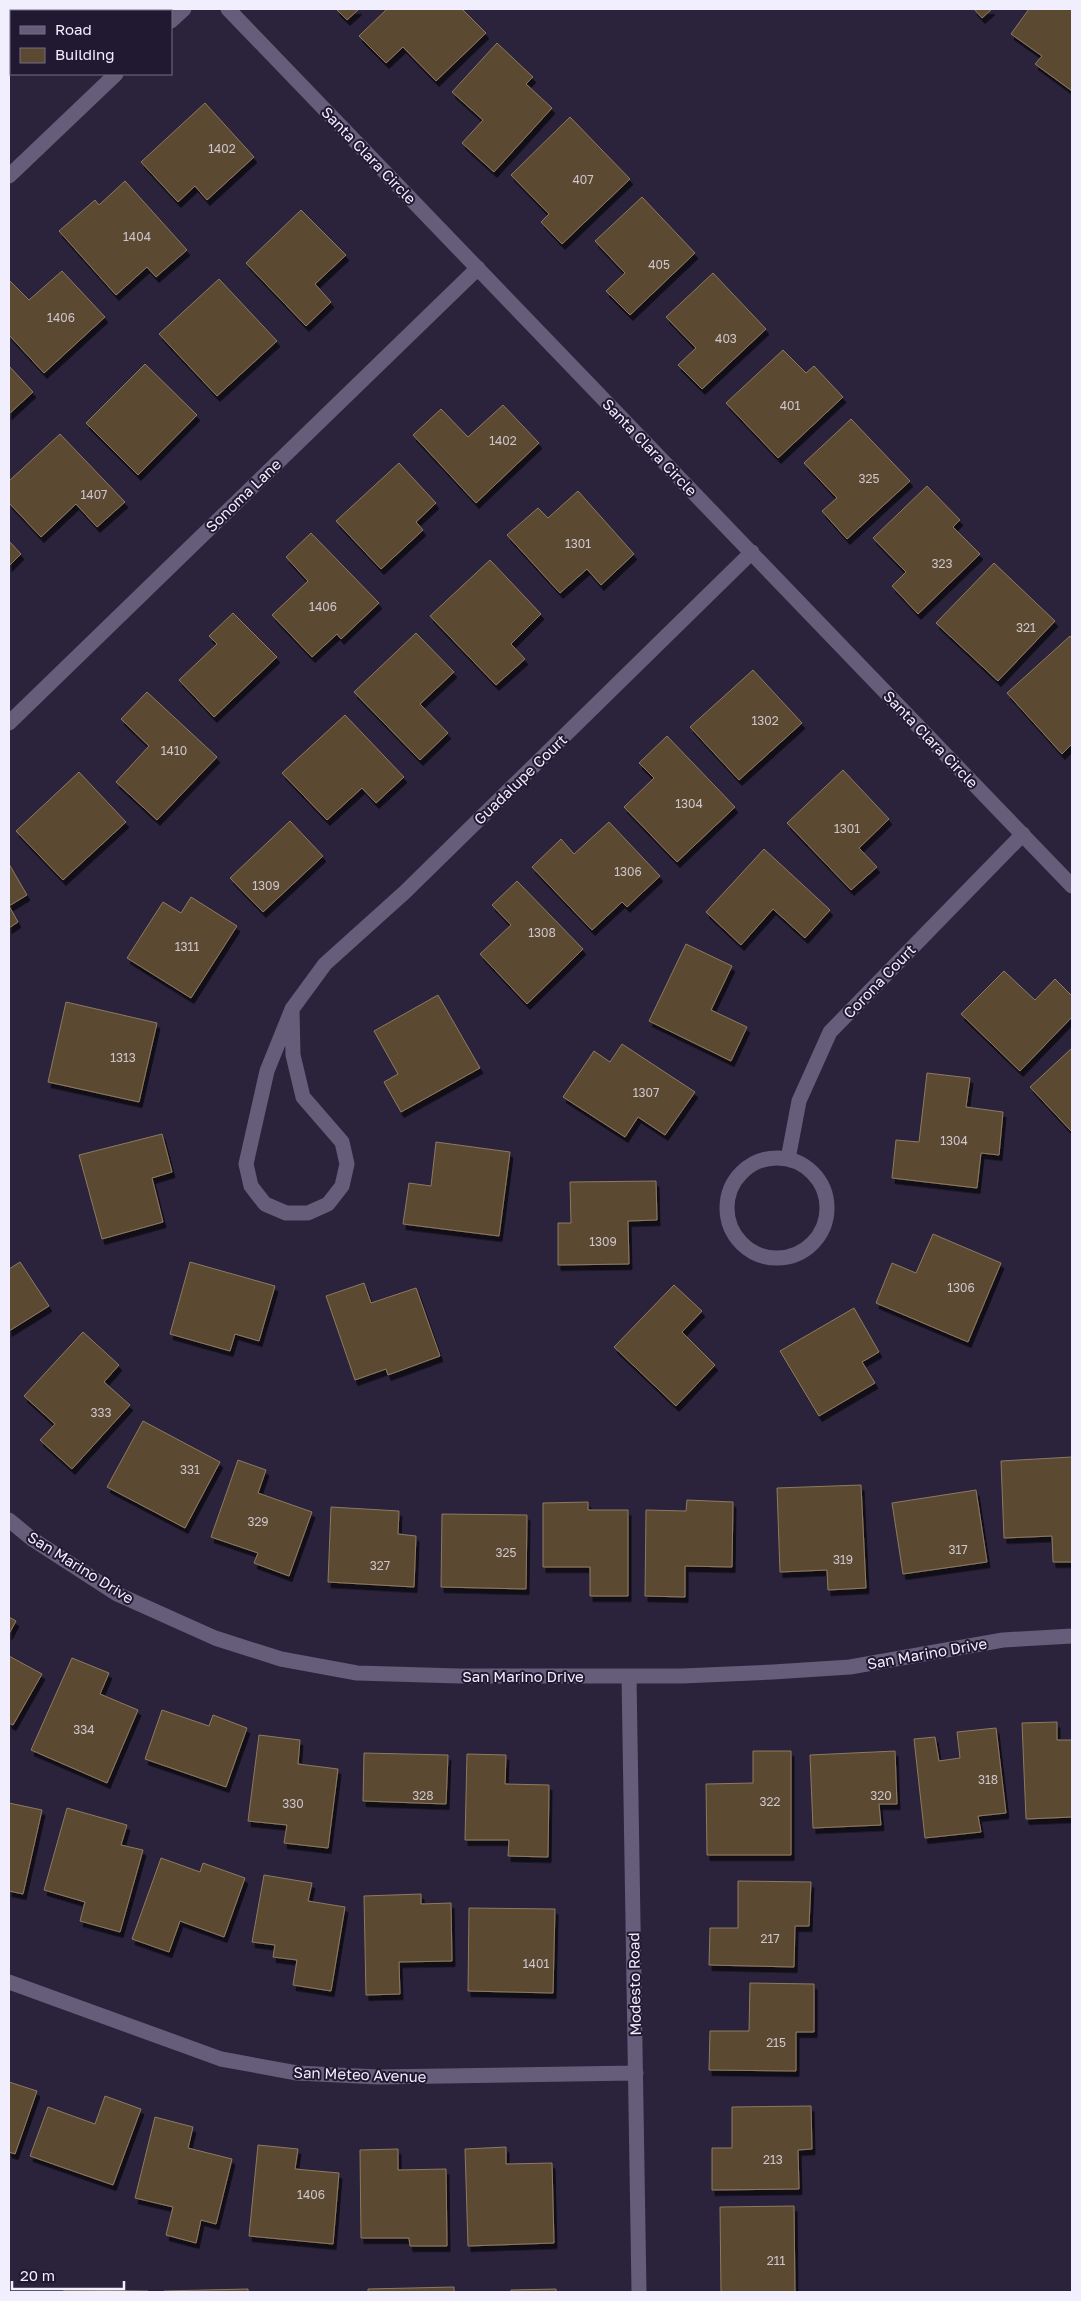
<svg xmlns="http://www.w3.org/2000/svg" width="1081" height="2301" font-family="'Golos Text',sans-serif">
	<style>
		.building { fill: #5b4a31; stroke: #8d7a60; filter: url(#shadow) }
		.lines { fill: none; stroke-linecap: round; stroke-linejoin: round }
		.street { stroke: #655d79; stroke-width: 15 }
		.labels { text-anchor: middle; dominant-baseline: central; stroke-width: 4; stroke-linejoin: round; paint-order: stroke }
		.number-label { font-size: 12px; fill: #ccc5cb }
		.street-label { font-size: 15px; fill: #f1eefe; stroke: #201931 }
	</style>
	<defs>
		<filter id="shadow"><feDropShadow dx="3" dy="5.5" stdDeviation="0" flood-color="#0009"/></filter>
	</defs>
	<rect width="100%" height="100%" fill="#2a233b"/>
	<path class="building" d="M9,9H52L54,11H11V23L9,21Z
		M336,9H359L347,20Z
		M387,9H462L486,33L436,81L403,47L386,63L359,36Z
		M974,9H992L982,18Z
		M1029,9H1072V91L1035,64L1042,56L1011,34Z
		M497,43L533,77L526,84L552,108L494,172L462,143L483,120L452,92Z
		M205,103L254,157L207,200L195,186L178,202L141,162Z
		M570,117L630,179L562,244L541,222L549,214L511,175Z
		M125,181L187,250L156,277L147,267L116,295L59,231L95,200L99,205Z
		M642,197L695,253L630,315L606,291L625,273L595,241Z
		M301,210L346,255L315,284L331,302L306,326L246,263Z
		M62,271L105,317L44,373L9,335V280L29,300Z
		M713,273L766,329L702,389L678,365L696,348L666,317Z
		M219,279L277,341L217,396L159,334Z
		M783,350L806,373L814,366L843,397L778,458L726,403Z
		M145,364L197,415L138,475L86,423Z
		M9,366L33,392L9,414Z
		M503,405L539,443L476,503L413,435L441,409L468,437Z
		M851,419L910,481L847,539L822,511L837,498L804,463Z
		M60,434L125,502L97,527L76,504L41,537L9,503V481Z
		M399,463L436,503L416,522L423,530L381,569L336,521Z
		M927,486L960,520L953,527L980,554L918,614L892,586L906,572L873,538Z
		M578,491L634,554L601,585L587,569L560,593L507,535L538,508L548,518Z
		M311,533L379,603L341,639L337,634L312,657L272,615L308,581L286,557Z
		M9,541L21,554L9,566Z
		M490,560L541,614L511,644L525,659L496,685L430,616Z
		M994,563L1055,621L998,681L936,623Z
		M233,613L277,657L214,717L179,680L217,644L209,636Z
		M416,633L454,672L420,704L448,733L420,760L354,692Z
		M1070,636L1072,639V744L1062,754L1007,693Z
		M753,670L802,723L739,780L690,727Z
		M147,692L217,757L157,820L116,782L149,746L121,719Z
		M345,715L404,777L376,803L362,788L327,820L282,773Z
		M667,736L735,807L677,862L624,807L654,778L639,763Z
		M843,770L889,819L859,848L877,867L851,890L787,823Z
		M79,772L126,822L63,880L16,831Z
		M290,821L323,856L263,912L230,878Z
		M609,822L660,876L627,907L622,902L592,930L532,867L561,839L574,854Z
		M764,849L830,910L805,938L773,909L741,945L706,912Z
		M9,864L27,895L9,906L18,922L9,928Z
		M517,881L583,949L527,1004L480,954L511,925L492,905Z
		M191,897L237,926L191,998L127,958L163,902L181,913Z
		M686,944L732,966L711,1010L747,1027L731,1061L649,1021Z
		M1004,971L1035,1000L1055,979L1072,996V1017L1020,1071L961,1014Z
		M438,995L480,1068L401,1112L384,1082L398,1074L374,1031Z
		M66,1002L157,1023L139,1102L48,1082Z
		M622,1044L695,1092L665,1135L638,1117L625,1137L563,1097L594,1051L610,1062Z
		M1072,1048V1132L1030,1087Z
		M927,1073L970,1078L966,1107L1003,1112L999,1155L981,1153L977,1188L892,1178L896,1140L919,1142Z
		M162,1134L172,1172L152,1178L163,1222L102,1239L79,1155Z
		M436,1142L510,1152L499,1236L403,1224L409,1183L431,1186Z
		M656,1181L657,1220L628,1221L629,1264L558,1265V1223H571L570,1182Z
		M933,1234L1001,1263L968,1342L876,1303L892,1263L916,1273Z
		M20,1262L49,1306L9,1331V1269Z
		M190,1262L275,1286L259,1341L235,1334L230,1351L170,1334Z
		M364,1283L371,1303L416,1288L440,1356L388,1375L386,1369L355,1380L326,1296Z
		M674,1285L702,1311L682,1332L715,1365L676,1406L614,1347Z
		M854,1308L879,1352L862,1362L875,1383L819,1416L780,1351Z
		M83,1332L119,1365L104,1382L130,1405L72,1469L40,1440L55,1424L24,1396Z
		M143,1421L220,1462L185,1528L107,1487Z
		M1072,1457V1562H1053L1052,1536L1004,1538L1001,1461Z
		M238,1460L266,1470L258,1493L312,1512L289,1576L254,1563L258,1553L211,1537Z
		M861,1485L866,1588L828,1590L827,1570L780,1572L777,1488Z
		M976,1490L987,1562L903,1574L892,1503Z
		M687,1500L733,1502L732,1567L685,1566V1597L645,1596L646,1510L686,1511Z
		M588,1502V1510H628V1596H590V1567H543V1503Z
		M331,1507L399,1511L398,1534L416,1536L414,1587L328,1582Z
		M442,1514L527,1515L526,1589L441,1587Z
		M9,1617L16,1621L9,1634Z
		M9,1656L42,1674L13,1725L9,1723Z
		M72,1658L109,1673L100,1694L138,1710L107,1783L31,1750Z
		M162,1710L209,1726L213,1715L247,1728L226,1787L145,1759Z
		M1057,1722V1740H1072V1817L1026,1819L1022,1723Z
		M996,1728L1006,1813L978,1816L981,1832L925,1838L914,1739L935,1737L939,1761L960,1758L957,1732Z
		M259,1735L300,1740L298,1764L338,1769L328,1848L284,1843L287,1825L248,1821Z
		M753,1751H791V1855H707L706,1784L753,1783Z
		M895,1751L897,1804H879L881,1825L813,1828L810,1755Z
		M364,1753L448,1755L446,1804L363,1801Z
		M467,1754L506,1755L505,1784L549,1785L548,1857L508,1856L509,1840H465Z
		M9,1803L42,1810L23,1894L9,1891Z
		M67,1808L127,1825L121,1845L143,1850L120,1932L80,1921L85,1902L44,1890Z
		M161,1858L200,1872L203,1863L245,1878L224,1937L180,1921L169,1952L132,1939Z
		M264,1875L312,1883L308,1901L345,1907L331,1991L293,1985L297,1960L273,1957L275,1945L252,1942Z
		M738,1881L811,1882L809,1926H795L794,1967L709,1965L710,1928H738Z
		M421,1894V1904L451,1903L452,1961L399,1962L400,1994L366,1995L364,1896Z
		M469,1908L555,1909L553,1993L468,1991Z
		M750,1983L814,1984V2032H796V2071L709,2070L710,2031H749Z
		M9,2082L37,2091L15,2154L9,2152Z
		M105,2096L141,2109L113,2185L30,2156L48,2107L95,2124Z
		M811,2106L812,2149L798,2150L799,2189L712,2190V2148H732V2107Z
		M155,2117L193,2127L188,2148L232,2159L216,2224L201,2220L196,2243L166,2235L173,2207L135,2198Z
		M258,2145L298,2149L295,2169L339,2173L333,2244L249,2236Z
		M506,2147V2164L552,2163L554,2243L468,2246L465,2149Z
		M398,2149V2170L446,2169L447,2246H410L409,2238H361L360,2150Z
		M794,2206L795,2292H721L720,2207Z
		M454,2287V2292H368V2289Z
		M248,2289V2292H164V2291Z
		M556,2289V2292H511V2290Z
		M64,2290L148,2291V2292H64Z"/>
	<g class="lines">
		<path class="street" d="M228,9L1072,886
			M171,21L184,9
			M9,176L116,74
			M9,723L478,268
			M292,1009L293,1055L303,1097L342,1142L347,1164L342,1186L328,1204L308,1213H286L265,1204L251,1186L246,1164L267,1071L292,1009L325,964L405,892L752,552
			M727 1208a50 50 0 1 1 100 0a50 50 0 1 1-100 0Z
			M788,1159L799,1101L830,1032L1023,834
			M9,1520L32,1539L117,1594L215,1638L281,1659L357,1673L459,1676H682L773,1672L850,1667L1003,1640L1072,1636
			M629,1676L639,2292
			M9,1982L221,2059L297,2073L378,2077L636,2073"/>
	</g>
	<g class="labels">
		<g class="number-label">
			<text x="222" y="148">1402</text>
			<text x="583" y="179">407</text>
			<text x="137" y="236">1404</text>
			<text x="659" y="264">405</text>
			<text x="61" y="317">1406</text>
			<text x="726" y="338">403</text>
			<text x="790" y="405">401</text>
			<text x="503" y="440">1402</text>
			<text x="869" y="478">325</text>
			<text x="94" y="494">1407</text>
			<text x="578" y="543">1301</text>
			<text x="942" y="563">323</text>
			<text x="323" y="606">1406</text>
			<text x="1026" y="627">321</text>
			<text x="765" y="720">1302</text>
			<text x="174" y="750">1410</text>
			<text x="689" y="803">1304</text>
			<text x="847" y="828">1301</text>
			<text x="628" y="871">1306</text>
			<text x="266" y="885">1309</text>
			<text x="542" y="932">1308</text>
			<text x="187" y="946">1311</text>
			<text x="123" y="1057">1313</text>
			<text x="646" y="1092">1307</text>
			<text x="954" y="1140">1304</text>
			<text x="603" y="1241">1309</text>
			<text x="961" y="1287">1306</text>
			<text x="101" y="1412">333</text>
			<text x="190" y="1469">331</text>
			<text x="258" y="1521">329</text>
			<text x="958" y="1549">317</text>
			<text x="506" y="1552">325</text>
			<text x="843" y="1559">319</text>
			<text x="380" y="1565">327</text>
			<text x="84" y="1729">334</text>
			<text x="988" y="1779">318</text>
			<text x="423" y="1795">328</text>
			<text x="881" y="1795">320</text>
			<text x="770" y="1801">322</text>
			<text x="293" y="1803">330</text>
			<text x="770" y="1938">217</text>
			<text x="536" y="1963">1401</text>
			<text x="776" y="2042">215</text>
			<text x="773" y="2159">213</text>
			<text x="311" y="2194">1406</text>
			<text x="776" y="2260">211</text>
		</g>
		<g class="street-label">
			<text transform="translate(369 155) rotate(46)">Santa Clara Circle</text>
			<text transform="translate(650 447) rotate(46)">Santa Clara Circle</text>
			<text transform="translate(243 495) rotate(-44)">Sonoma Lane</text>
			<text transform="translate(931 739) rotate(46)">Santa Clara Circle</text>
			<text transform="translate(520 779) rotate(-44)">Guadalupe Court</text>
			<text transform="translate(879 981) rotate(-46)">Corona Court</text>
			<text transform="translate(81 1567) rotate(32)">San Marino Drive</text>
			<text transform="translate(927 1653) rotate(-10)">San Marino Drive</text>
			<text x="523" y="1676">San Marino Drive</text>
			<text transform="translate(634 1984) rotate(-91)">Modesto Road</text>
			<text transform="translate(360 2074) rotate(2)">San Meteo Avenue</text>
		</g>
	</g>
	<rect width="1081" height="2301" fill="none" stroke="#f1eefe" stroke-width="20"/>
	<rect x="10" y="10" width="162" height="65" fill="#201931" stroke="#746e83"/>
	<rect x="20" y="26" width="25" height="8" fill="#655d79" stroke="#746e83"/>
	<text x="55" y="35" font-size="15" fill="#f1eefe">Road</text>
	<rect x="20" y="48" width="25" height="15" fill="#5b4a31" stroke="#746e83"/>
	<text x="55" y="60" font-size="15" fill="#f1eefe">Building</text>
	<path d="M12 2281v8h112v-8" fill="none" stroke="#f1eefe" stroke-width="2.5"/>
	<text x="20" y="2281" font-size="15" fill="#f1eefe" stroke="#201931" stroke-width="4" paint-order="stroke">20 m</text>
</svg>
